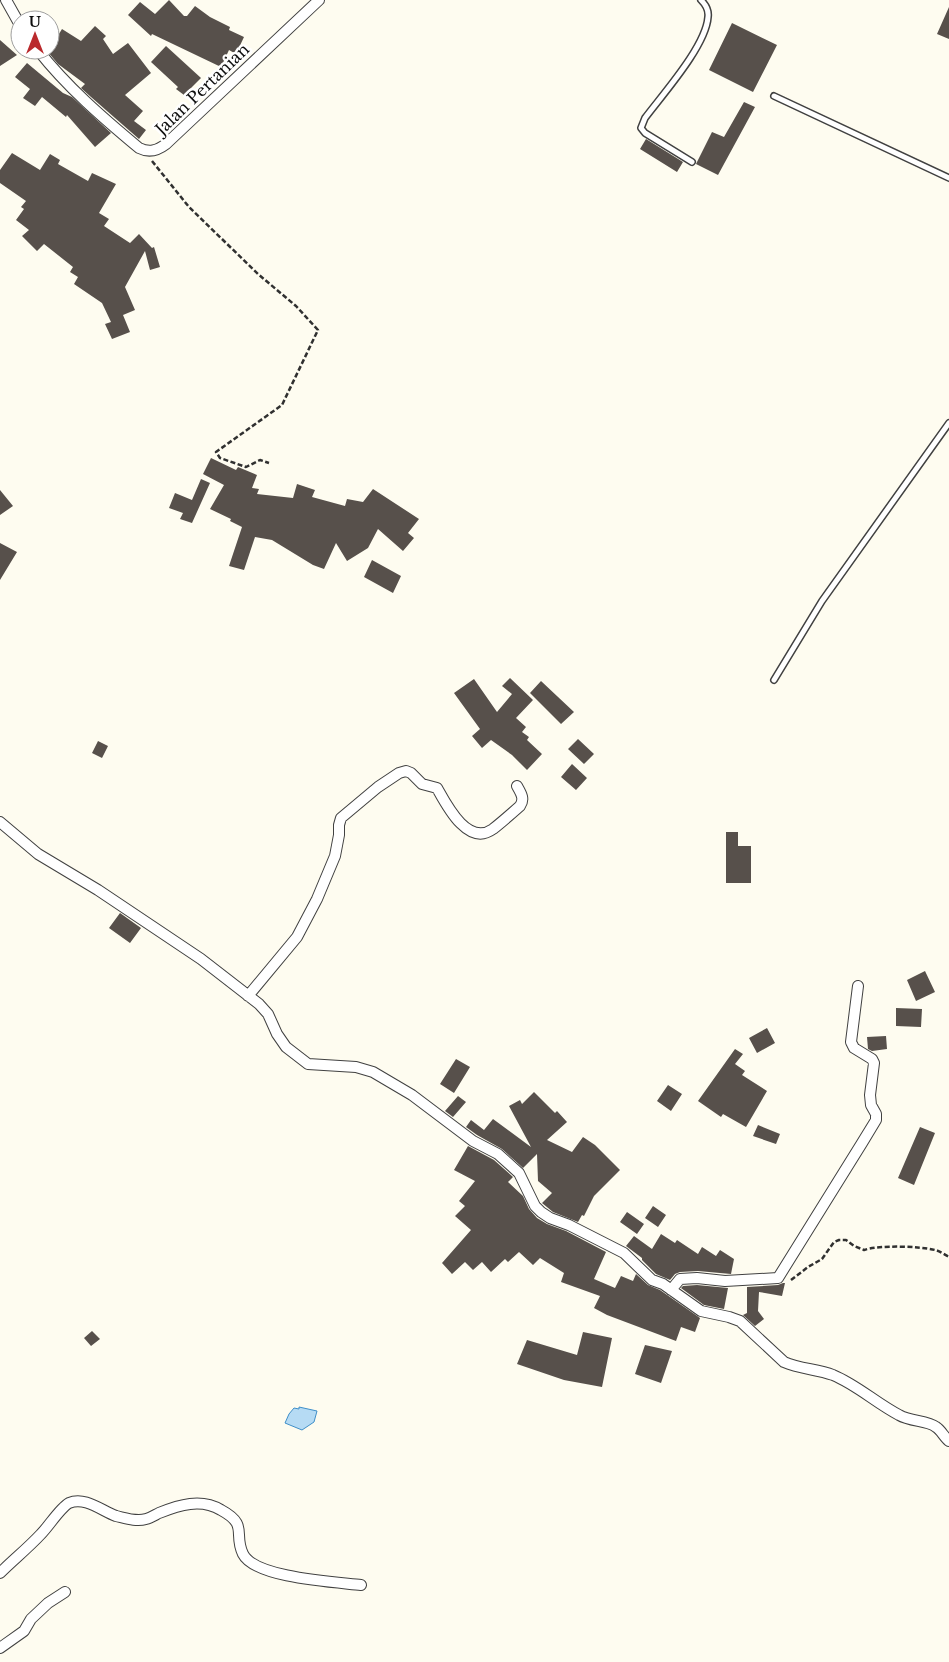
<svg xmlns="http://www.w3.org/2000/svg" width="949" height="1662" font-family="'Libre Baskerville',serif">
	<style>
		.water { fill: #b6dbf4; stroke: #3f8fc9 }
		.building { fill: #57504b }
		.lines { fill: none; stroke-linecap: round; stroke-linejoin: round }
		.service-casing { stroke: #414141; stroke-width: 8 }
		.minor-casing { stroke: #414141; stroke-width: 12 }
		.path { stroke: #303030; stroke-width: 2.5; stroke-dasharray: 5 2.5; stroke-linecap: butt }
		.service { stroke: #fff; stroke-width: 5 }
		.minor { stroke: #fff; stroke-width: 10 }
		.labels { text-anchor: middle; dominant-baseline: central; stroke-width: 5; stroke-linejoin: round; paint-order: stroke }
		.street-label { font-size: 16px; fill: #0e0e0e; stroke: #fff }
	</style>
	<rect width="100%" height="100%" fill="#fefcf0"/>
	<path class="water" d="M299,1407L317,1411L314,1422L302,1430L285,1423L289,1414L294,1408L299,1409Z"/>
	<path class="building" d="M169,0L184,16H187L195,6L210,17L230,27L229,30L244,37L236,54L229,50L221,67L152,34L151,36L128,15L140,2L155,14Z
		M949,7V39L937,34Z
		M732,23L777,45L753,92L709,70Z
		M95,26L106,36L103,39L113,54L128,43L151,73L125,95L143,111L134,121L146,130L139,139L91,97L81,88L85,84L58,64L48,52L62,29L81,41Z
		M0,40L17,55L0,66Z
		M166,46L201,78L184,95L176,89L178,87L151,62Z
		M27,63L63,93L72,97L111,133L95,147L67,115L66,117L42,97L35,106L23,98L30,89L15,77Z
		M744,102L755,107L718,175L696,164L712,132L724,137Z
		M646,139L683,162L677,172L640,149Z
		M12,153L40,170L50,154L60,160L58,164L88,181L92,173L116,184L99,213L109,219L104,226L130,243L139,234L152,248L154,247L160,267L150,270L145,251L125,287L135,310L123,315L130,332L112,339L105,324L111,322L102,303L74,284L78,277L70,272L73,267L44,244L37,251L22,236L29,230L16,220L24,209L21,207L26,201L0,183V170Z
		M211,458L236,470L238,467L257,475L252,488L259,489L257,494L293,498L297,484L315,490L312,497L345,506L347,499L363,502L373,489L419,519L408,533L414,538L403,551L378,529L368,548L347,561L336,543L324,569L313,565L272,540L255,537L244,570L229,566L242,527L230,521L231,519L210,509L224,485L203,474Z
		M201,479L210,483L192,523L180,519L183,513L169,508L175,493L192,500Z
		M0,490L13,506L0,515Z
		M0,543L17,552L0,580Z
		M372,560L401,576L393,593L364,577Z
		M510,678L533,700L516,718L526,727L522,732L529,737L527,740L542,754L527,770L512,755L491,740L482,748L472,736L480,729L454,693L474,679L497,712L512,694L502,686Z
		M541,681L574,712L561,724L530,693Z
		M578,739L594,754L584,764L568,749Z
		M98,741L108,746L102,758L92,753Z
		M572,764L587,778L576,790L561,777Z
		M726,832H738V846H751V883H726Z
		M120,913L141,928L130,943L109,928Z
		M925,971L935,992L916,1001L907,980Z
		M896,1008L922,1009L921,1027L896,1026Z
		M767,1028L775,1043L757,1053L749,1038Z
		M886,1036L887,1049L872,1051L868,1049L867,1037Z
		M735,1049L743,1054L735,1064L745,1071L742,1075L767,1091L746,1127L723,1114L721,1117L698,1101Z
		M456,1059L470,1067L454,1093L440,1084Z
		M668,1085L682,1094L671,1111L657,1101Z
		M534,1092L555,1113L557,1111L567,1122L547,1140L572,1152L583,1137L595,1145L620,1170L594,1196L584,1216L582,1215L578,1222L553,1212L542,1203L552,1193L538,1181L537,1154L523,1168L502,1149L477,1135L466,1127L471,1120L484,1130L493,1119L531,1147L509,1106L520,1100L522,1104Z
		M458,1096L466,1102L453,1117L445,1111Z
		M758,1125L780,1134L776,1144L753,1136Z
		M920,1127L935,1133L914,1185L898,1178Z
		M468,1146L494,1160L513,1177L508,1182L523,1196L529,1209L537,1218L547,1224L566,1231L606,1252L594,1279L615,1288L621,1276L633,1281L636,1274L648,1285L660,1290L700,1318L695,1332L681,1327L676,1341L607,1315L594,1308L600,1296L561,1282L564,1273L540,1258L533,1265L519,1252L508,1262L505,1259L491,1272L482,1262L473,1270L465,1262L452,1274L442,1263L471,1230L455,1216L465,1206L459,1201L475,1181L454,1170Z
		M653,1206L666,1215L658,1227L645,1218Z
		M627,1212L644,1224L637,1234L620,1222Z
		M661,1234L675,1243L677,1240L698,1254L702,1247L716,1256L720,1250L734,1259L731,1274L698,1271L680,1272L675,1274L670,1280L656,1274L642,1260V1258L626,1246L634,1236L652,1249Z
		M783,1283H785L782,1296L759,1292L758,1311L764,1319L755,1326L743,1315L747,1313V1287L778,1285Z
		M697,1285L728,1288L724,1309L704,1305L681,1288L683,1286Z
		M92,1331L100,1339L91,1346L84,1338Z
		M583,1332L612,1338L602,1387L564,1380L517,1364L527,1340L577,1355Z
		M645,1345L672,1351L661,1383L635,1374Z"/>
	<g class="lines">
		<g class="service-casing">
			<path id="service" d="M774,96L949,178
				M692,162L645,133L641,128L645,118C663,94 706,46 708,17C709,10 706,5 701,0
				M774,680L822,601L949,423"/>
		</g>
		<g class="minor-casing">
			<path id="minor" d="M6,0L20,25
				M38,50C67,87 103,118 139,148C149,153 157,151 166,144L319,0
				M0,822L38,854L98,890L201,959L259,1004L268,1014L277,1034L286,1047L308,1064L356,1067L373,1072L412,1095L473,1141L498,1154L519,1173L535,1206L541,1212L550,1218L569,1225L624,1253L652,1280L663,1284L701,1311L729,1317L740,1321L784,1362C800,1369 817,1369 833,1375C857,1385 876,1403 899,1415C911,1422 927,1420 936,1427C941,1430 944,1437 949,1441
				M248,996L297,937L317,899L335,856L339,835V825L341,818L378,787L399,773L406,771L411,773L422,784L437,788C447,806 468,847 493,829C502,822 511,814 520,806C525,799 521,793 517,786
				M671,1290L680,1279L697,1278L725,1281L778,1278L862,1143L876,1120V1114L871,1105L870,1095L874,1063L872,1059L854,1048L851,1042L858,986
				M0,1573C13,1560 28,1548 41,1534C49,1526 60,1508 69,1503C85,1496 102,1511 116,1516C125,1518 136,1522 146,1519C150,1518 155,1515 159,1513C179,1505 201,1498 221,1510C249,1525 233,1534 243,1554C255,1578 335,1582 361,1585
				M0,1648L24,1631L31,1619L48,1603L65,1592"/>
		</g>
		<path class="path" d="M152,161L189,207L258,274L296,306L318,330L282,405L216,452L220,458L246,467L260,460L269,463
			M791,1280L808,1267L822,1259L834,1242L839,1240H846L854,1246L864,1250C879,1245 919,1246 935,1250C940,1251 945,1255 949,1257"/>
		<use href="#service" class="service"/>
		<use href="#minor" class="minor"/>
	</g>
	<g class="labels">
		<g class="street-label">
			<text transform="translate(202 89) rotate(-44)">Jalan Pertanian</text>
		</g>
	</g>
	<g transform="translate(35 35)"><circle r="24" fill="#ffffff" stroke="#9f9f9f"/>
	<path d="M0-4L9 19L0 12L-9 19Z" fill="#ba2a2d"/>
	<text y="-8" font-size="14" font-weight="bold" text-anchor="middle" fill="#0e0e0e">U</text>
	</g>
</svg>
